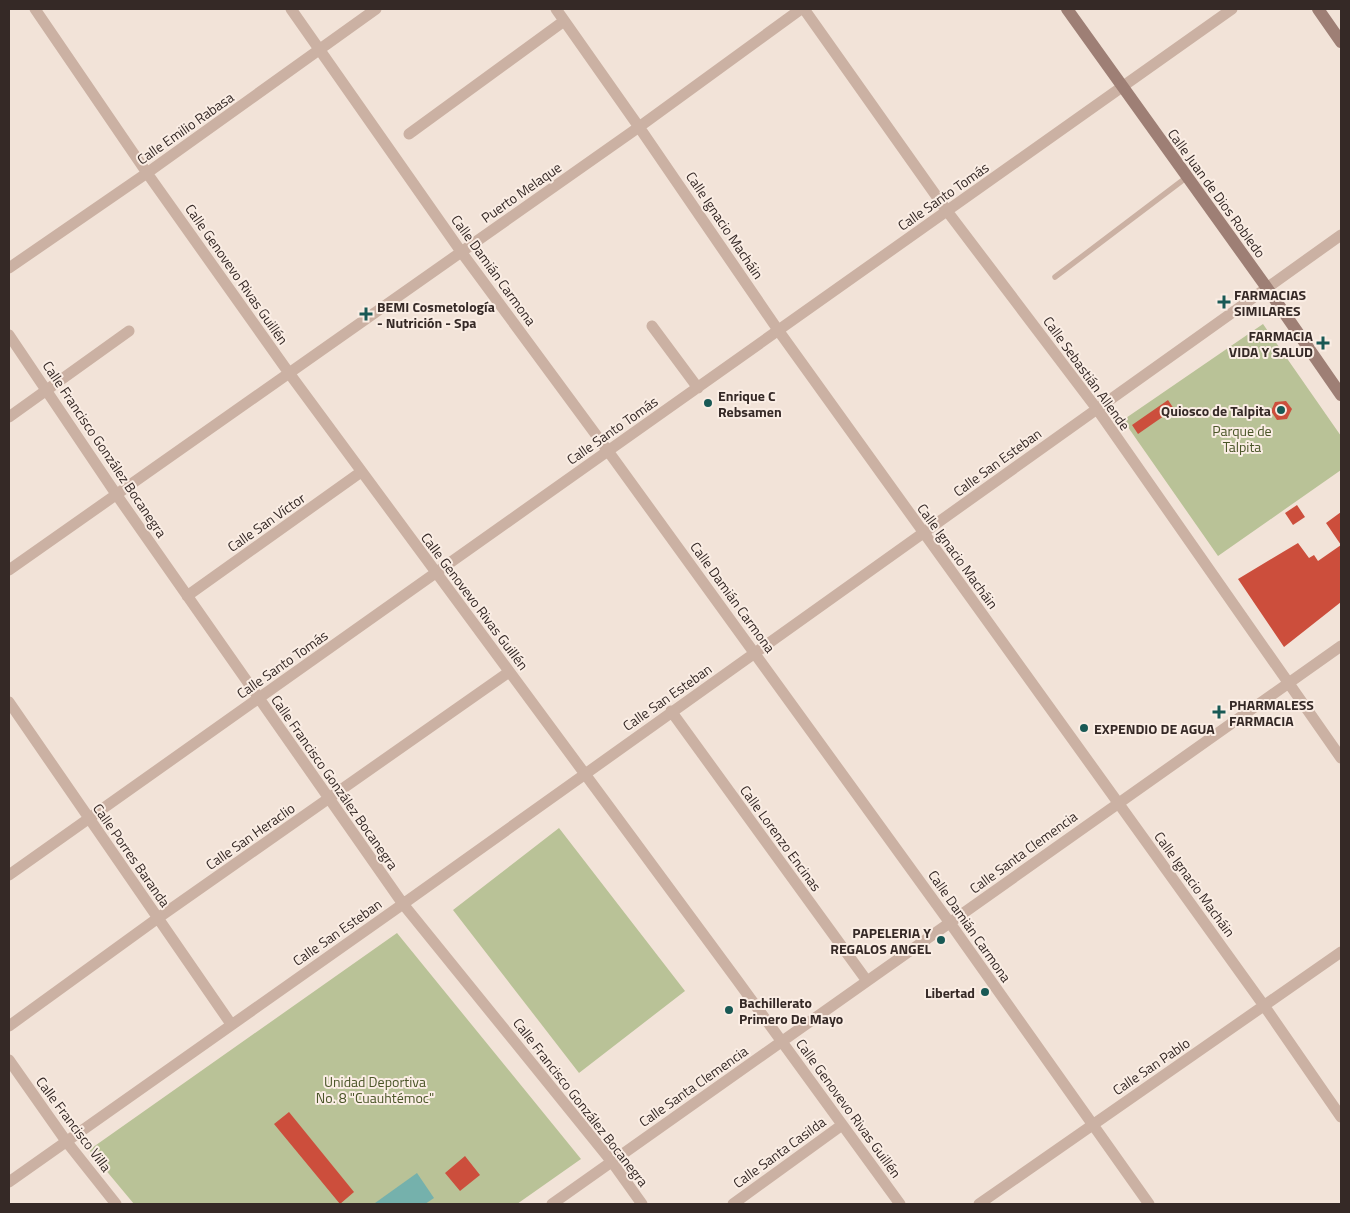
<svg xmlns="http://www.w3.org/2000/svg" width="1350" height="1213" font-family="'Titillium Web',sans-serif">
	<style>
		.green { fill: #b9c297 }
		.water { fill: #75b1ac }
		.building { fill: #cc4e3c }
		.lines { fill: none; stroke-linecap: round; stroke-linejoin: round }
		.lane { stroke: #cbb1a3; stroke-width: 5.5 }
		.street { stroke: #cbb1a3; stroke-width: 11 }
		.secondary { stroke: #9e7f75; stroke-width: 12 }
		.poi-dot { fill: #195955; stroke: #faede4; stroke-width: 2 }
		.labels { text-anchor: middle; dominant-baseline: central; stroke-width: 4; stroke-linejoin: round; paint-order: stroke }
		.street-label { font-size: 14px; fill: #352926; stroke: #faede4 }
		.poi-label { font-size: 14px; font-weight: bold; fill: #352926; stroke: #faede4; text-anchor: start }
		.park-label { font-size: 14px; fill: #4a5528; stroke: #faede4 }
	</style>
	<rect width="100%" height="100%" fill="#f2e3d8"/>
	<path class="green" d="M1263,324L1341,436V470L1218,556L1123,420Z
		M559,828L685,991L579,1073L453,910Z
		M397,933L581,1159L517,1204H134L89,1150Z"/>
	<path class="water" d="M417,1173L434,1198L425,1204H376L375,1203Z"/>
	<path class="building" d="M1168,400L1174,409L1138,434L1132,425Z
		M1286,401L1292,409L1287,419L1277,420L1271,411L1275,402Z
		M1297,505L1305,517L1293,525L1285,513Z
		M1341,512V602L1284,647L1238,579L1298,543L1309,558L1314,555L1318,561L1341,545L1326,523Z
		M289,1112L354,1192L340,1204L274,1124Z
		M465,1156L480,1175L460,1191L445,1173Z"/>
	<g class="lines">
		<path class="lane" d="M1055,277L1187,177"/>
		<path class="street" d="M35,9L147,173L289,373L737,980L900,1204
			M291,9L462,253L608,451L950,923L1149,1204
			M556,9L639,127L778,330L1265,1007L1341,1117
			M804,9L947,211L1097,409L1341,758
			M409,134L564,21
			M9,268L147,173L376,9
			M652,326L698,388
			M9,335L116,494L403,904L612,1162L642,1204
			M9,417L129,331
			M9,570L639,127L801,9
			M187,596L361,472
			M9,702L231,1024
			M671,711L867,981
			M9,875L1232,9
			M9,1026L158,918L509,672
			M9,1060L66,1141L116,1204
			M9,1182L403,904L1341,235
			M552,1204L1341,646
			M733,1204L842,1125
			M979,1204L1341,952"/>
		<path class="secondary" d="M1067,9L1267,288L1341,395
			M1318,9L1341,42"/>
	</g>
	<g class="poi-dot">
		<path d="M1221.5 294.5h5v5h5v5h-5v5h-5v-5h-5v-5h5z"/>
		<path d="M363.5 306.5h5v5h5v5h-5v5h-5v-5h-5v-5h5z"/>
		<path d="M1320.5 335.5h5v5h5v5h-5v5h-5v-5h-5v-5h5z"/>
		<circle cx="708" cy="403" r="5"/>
		<circle cx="1281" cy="410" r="5"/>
		<path d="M1216.5 704.5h5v5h5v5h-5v5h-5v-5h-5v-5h5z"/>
		<circle cx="1084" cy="728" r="5"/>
		<circle cx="941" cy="940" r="5"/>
		<circle cx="985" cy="992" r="5"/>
		<circle cx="729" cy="1010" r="5"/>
	</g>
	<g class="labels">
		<g class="street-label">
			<text transform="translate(185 128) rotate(-35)">Calle Emilio Rabasa</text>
			<text transform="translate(521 192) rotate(-35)">Puerto Melaque</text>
			<text transform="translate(1217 193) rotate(54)">Calle Juan de Dios Robledo</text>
			<text transform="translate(943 196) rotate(-35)">Calle Santo Tomás</text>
			<text transform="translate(725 225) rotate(56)">Calle Ignacio Macháin</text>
			<text transform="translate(494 270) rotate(54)">Calle Damián Carmona</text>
			<text transform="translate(237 274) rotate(55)">Calle Genovevo Rivas Guillén</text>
			<text transform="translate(1087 373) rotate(54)">Calle Sebastián Allende</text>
			<text transform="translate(612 430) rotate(-35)">Calle Santo Tomás</text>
			<text transform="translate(105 449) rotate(56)">Calle Francisco González Bocanegra</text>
			<text transform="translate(997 462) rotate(-36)">Calle San Esteban</text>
			<text transform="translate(266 522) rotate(-35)">Calle San Víctor</text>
			<text transform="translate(958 556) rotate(54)">Calle Ignacio Macháin</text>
			<text transform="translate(733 597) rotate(54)">Calle Damián Carmona</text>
			<text transform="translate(475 601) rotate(53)">Calle Genovevo Rivas Guillén</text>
			<text transform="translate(282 664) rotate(-35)">Calle Santo Tomás</text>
			<text transform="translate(667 697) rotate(-35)">Calle San Esteban</text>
			<text transform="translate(335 782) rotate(55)">Calle Francisco González Bocanegra</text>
			<text transform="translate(250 836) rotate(-35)">Calle San Heraclio</text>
			<text transform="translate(781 838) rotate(54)">Calle Lorenzo Encinas</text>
			<text transform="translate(1023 852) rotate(-36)">Calle Santa Clemencia</text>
			<text transform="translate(132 855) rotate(55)">Calle Porres Baranda</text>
			<text transform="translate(1195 884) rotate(54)">Calle Ignacio Macháin</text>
			<text transform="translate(970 926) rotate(55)">Calle Damián Carmona</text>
			<text transform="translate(337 932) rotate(-35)">Calle San Esteban</text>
			<text transform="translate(1151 1066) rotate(-34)">Calle San Pablo</text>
			<text transform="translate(693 1086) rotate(-35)">Calle Santa Clemencia</text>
			<text transform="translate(581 1102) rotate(52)">Calle Francisco González Bocanegra</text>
			<text transform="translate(849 1108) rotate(54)">Calle Genovevo Rivas Guillén</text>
			<text transform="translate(74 1124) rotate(53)">Calle Francisco Villa</text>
			<text transform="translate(779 1152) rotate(-36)">Calle Santa Casilda</text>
		</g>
		<g class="poi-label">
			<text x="1234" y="294">FARMACIAS<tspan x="1234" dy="16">SIMILARES</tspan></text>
			<text x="377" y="306">BEMI Cosmetología<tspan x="377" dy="16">- Nutrición - Spa</tspan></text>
			<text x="1313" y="335" text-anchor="end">FARMACIA<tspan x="1313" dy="16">VIDA Y SALUD</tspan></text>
			<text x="718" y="395">Enrique C<tspan x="718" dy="16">Rebsamen</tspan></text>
			<text x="1271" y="410" text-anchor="end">Quiosco de Talpita</text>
			<text x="1229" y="704">PHARMALESS<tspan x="1229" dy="16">FARMACIA</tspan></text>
			<text x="1094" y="728">EXPENDIO DE AGUA</text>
			<text x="931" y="932" text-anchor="end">PAPELERIA Y<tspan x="931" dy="16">REGALOS ANGEL</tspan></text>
			<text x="975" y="992" text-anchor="end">Libertad</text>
			<text x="739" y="1002">Bachillerato<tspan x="739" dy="16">Primero De Mayo</tspan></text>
		</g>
		<g class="park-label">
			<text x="1242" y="430">Parque de<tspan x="1242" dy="16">Talpita</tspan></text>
			<text x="375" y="1081">Unidad Deportiva<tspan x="375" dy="16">No. 8 "Cuauhtémoc"</tspan></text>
		</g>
	</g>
	<rect width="1350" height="1213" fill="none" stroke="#352926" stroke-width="20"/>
</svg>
